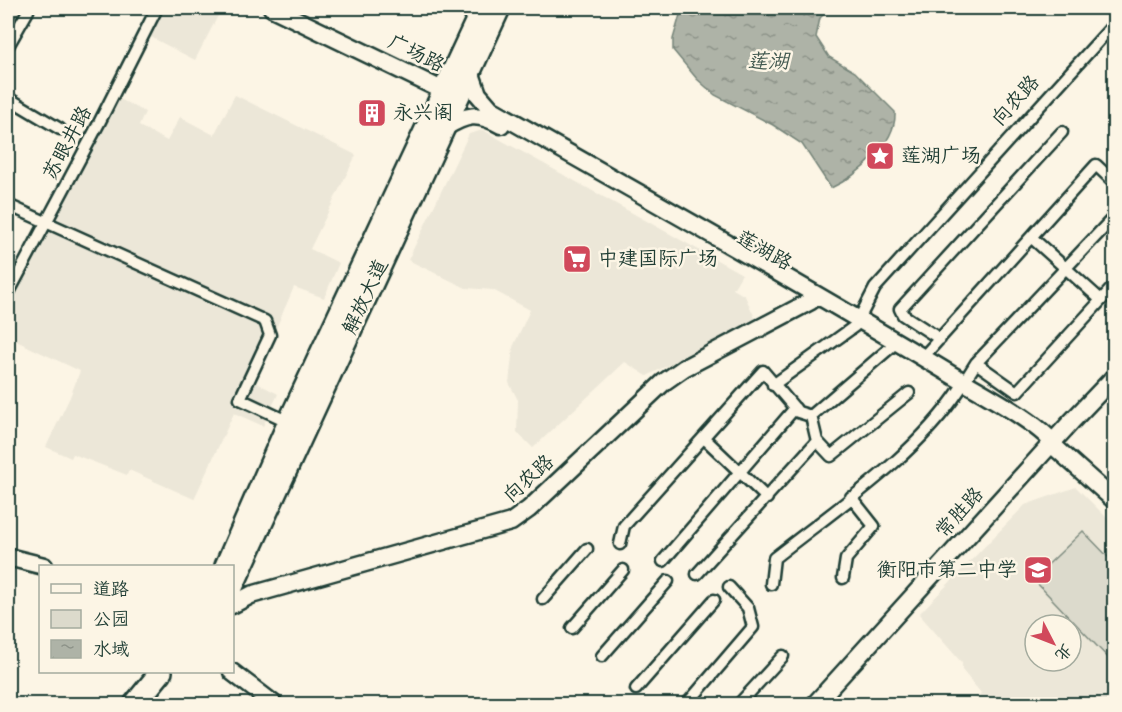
<svg xmlns="http://www.w3.org/2000/svg" width="1122" height="712" font-family="Mynerve,'LXGW WenKai TC',sans-serif">
	<style>
		.built { fill: #ece7d8; fill-rule: evenodd }
		.green { fill: #dcdacc; stroke: #7e8c80; stroke-width: 1.5 }
		.water { fill: url(#water-ripples); stroke: #758479; stroke-width: 1.5 }
		.lines { fill: none; stroke-linecap: round; stroke-linejoin: round }
		.street-casing { stroke: #1f3d34; stroke-width: 15 }
		.secondary-casing { stroke: #1f3d34; stroke-width: 21 }
		.highway-casing { stroke: #1f3d34; stroke-width: 26 }
		.street { stroke: #fcf5e5; stroke-width: 10 }
		.secondary { stroke: #fcf5e5; stroke-width: 16 }
		.highway { stroke: #fcf5e5; stroke-width: 21 }
		.labels { text-anchor: middle; dominant-baseline: central; stroke-width: 5; stroke-linejoin: round; paint-order: stroke }
		.street-label { font-size: 20px; fill: #1f3d34; stroke: #fcf5e5 }
		.poi-label { font-size: 20px; fill: #1f3d34; stroke: #fcf5e5; text-anchor: start }
		.water-label { font-size: 21px; font-style: italic; fill: #435a51; stroke: #fcf5e5 }
	</style>
	<defs>
		<pattern id="water-ripples" width="26" height="14" patternUnits="userSpaceOnUse" patternTransform="scale(1.5)"><rect width="26" height="14" fill="#aeb3a7"/><path d="M2 4q2-2 4 0t4 0M15 11q2-2 4 0t4 0" fill="none" stroke="#8d9389"/></pattern>
	</defs>
	<rect width="100%" height="100%" fill="#fcf5e5"/>
	<filter id="ink" filterUnits="userSpaceOnUse"><feTurbulence type="fractalNoise" baseFrequency=".0167" numOctaves="2"/><feDisplacementMap in="SourceGraphic" scale="12" xChannelSelector="R" yChannelSelector="G"/><feConvolveMatrix kernelMatrix="1 2 1 2 8 2 1 2 1" color-interpolation-filters="sRGB"/></filter>
	<g filter="url(#ink)">
		<path class="built" d="M163,8H222L195,60L149,36Z
			M235,95L356,155L310,249L339,263L324,298L294,287L253,381L278,394L263,426L234,413L194,499L129,470L127,475L73,454L71,458L46,447L70,397L80,371L14,340L8,325L17,289L118,98L145,112L139,126L167,141L180,117L214,135Z
			M483,130L742,274L733,289L745,296L756,320L647,376L625,362L533,448L517,432L518,400L509,383L513,347L530,310L493,290L466,288L408,260L469,134Z
			M1076,487L1114,525V704H971L981,693L962,670V663L919,614L1025,505ZM1035,625H1071V661H1035Z"/>
		<path class="green" d="M1083,531L1114,563V664L1033,579Z"/>
		<path class="water" d="M682,8H830L820,18L816,37L829,57L855,72L895,112C897,143 857,176 831,188L802,144L773,125L715,95L697,79L673,50V39Z"/>
		<g class="lines">
			<g class="street-casing">
				<path id="street" d="M8,46L28,11
					M8,98L60,129
					M8,205L265,321L270,335L240,399L289,422
					M1031,237L1101,300
					M8,294L98,125L157,8
					M859,319L875,288L1114,24
					M940,339L903,315L900,309L1062,132
					M923,357L1096,165L1114,182
					M976,363L1017,392L1114,286
					M964,382L976,363L1114,217
					M773,385L855,326
					M811,416L891,347
					M704,438L767,498
					M620,544L624,526L763,371L798,412L811,416L817,441L831,456L909,393
					M663,561L795,408
					M697,574L817,441
					M843,578L846,559L874,526L851,497
					M771,584L774,558C838,507 915,457 960,389
					M543,599L587,549
					M572,628L623,570
					M602,656L668,581
					M636,689L714,600
					M687,704L753,627L748,608L729,587
					M739,704L783,656"/>
			</g>
			<g class="secondary-casing">
				<path id="secondary" d="M272,8L444,91
					M470,71L478,94L491,109C643,196 797,281 947,372C971,387 1046,425 1057,449L1114,500
					M444,128C467,114 477,112 501,125
					M8,557L44,566
					M232,605L251,595L511,522L529,509L664,382L684,368L811,301
					M232,672L274,704
					M815,704L1071,422L1114,377"/>
			</g>
			<g class="highway-casing">
				<path id="highway" d="M226,566L289,422L479,16
					M232,587L499,8
					M135,704L161,672"/>
			</g>
			<use href="#street" class="street"/>
			<use href="#secondary" class="secondary"/>
			<use href="#highway" class="highway"/>
		</g>
	</g>
	<defs>
		<g id="building-square" transform="scale(1.5)"><rect x="-9" y="-9" width="18" height="18" rx="4" fill="#d1495b" stroke="#fcf5e5"/><path d="M-4-6H4V6H1V3H-1V6H-4ZM-2.5-4.3h1.7v1.8h-1.7ZM.8-4.3h1.7v1.8H.8ZM-2.5-1h1.7V.8h-1.7ZM.8-1h1.7V.8H.8Z" fill="#fff"/></g>
		<g id="sight-square" transform="scale(1.5)"><rect x="-9" y="-9" width="18" height="18" rx="4" fill="#d1495b" stroke="#fcf5e5"/><path d="M0-6L1.8-2.2L6-1.7L2.9 1.2L3.7 5.4L0 3.3L-3.7 5.4L-2.9 1.2L-6-1.7L-1.8-2.2Z" fill="#fff"/></g>
		<g id="supermarket-square" transform="scale(1.5)"><rect x="-9" y="-9" width="18" height="18" rx="4" fill="#d1495b" stroke="#fcf5e5"/><path d="M-6-5.5h2.5l.6 2H6L4.5 2H-2.5L-4.4-4H-6ZM-1.5 3.2a1.3 1.3 0 1 0 .1 0ZM3 3.2a1.3 1.3 0 1 0 .1 0Z" fill="#fff"/></g>
		<g id="school-square" transform="scale(1.5)"><rect x="-9" y="-9" width="18" height="18" rx="4" fill="#d1495b" stroke="#fcf5e5"/><path d="M0-5L7-2L0 1L-7-2ZM-4 1L0 2.5L4 1V4Q0 6-4 4Z" fill="#fff"/></g>
	</defs>
	<g fill-rule="evenodd">
		<use href="#building-square" x="372" y="113"/>
		<use href="#sight-square" x="880" y="156"/>
		<use href="#supermarket-square" x="577" y="259"/>
		<use href="#school-square" x="1038" y="570"/>
	</g>
	<g class="labels">
		<g class="street-label">
			<text transform="translate(416 54) rotate(26)">广场路</text>
			<text transform="translate(1016 101) rotate(-48)">向农路</text>
			<text transform="translate(68 143) rotate(-62)">苏眼井路</text>
			<text transform="translate(764 251) rotate(29)">莲湖路</text>
			<text transform="translate(366 297) rotate(-65)">解放大道</text>
			<text transform="translate(529 479) rotate(-42)">向农路</text>
			<text transform="translate(960 513) rotate(-48)">常胜路</text>
		</g>
		<g class="poi-label">
			<text x="393" y="113">永兴阁</text>
			<text x="901" y="156">莲湖广场</text>
			<text x="598" y="259">中建国际广场</text>
			<text x="1017" y="570" text-anchor="end">衡阳市第二中学</text>
		</g>
		<g class="water-label">
			<text x="768" y="62">莲湖</text>
		</g>
	</g>
	<rect width="1122" height="712" fill="none" stroke="#fcf5e5" stroke-width="30"/>
	<rect x="15" y="15" width="1092" height="682" fill="none" stroke="#1f3d34" stroke-width="2" filter="url(#ink)"/>
	<rect x="39" y="565" width="195" height="108" fill="#fcf5e5" stroke="#a4ab9e" stroke-width="1.5"/>
	<rect x="51" y="584" width="30" height="9" fill="#fcf5e5" stroke="#a4ab9e" stroke-width="1.5"/>
	<text x="93" y="595" font-size="18" fill="#1f3d34">道路</text>
	<rect x="51" y="610" width="30" height="18" fill="#dcdacc" stroke="#a4ab9e" stroke-width="1.5"/>
	<text x="93" y="625" font-size="18" fill="#1f3d34">公园</text>
	<rect x="51" y="640" width="30" height="18" fill="url(#water-ripples)" stroke="#a4ab9e" stroke-width="1.5"/>
	<text x="93" y="655" font-size="18" fill="#1f3d34">水域</text>
	<g transform="translate(1053 643) rotate(132)"><circle r="28" fill="#fcf5e5" stroke="#a4ab9e" stroke-width="1.5"/>
	<path d="M0-4.5L10 22L0 15L-10 22Z" fill="#d1495b"/>
	<text y="-9" font-size="16" font-weight="bold" text-anchor="middle" fill="#1f3d34">北</text>
	</g>
</svg>
